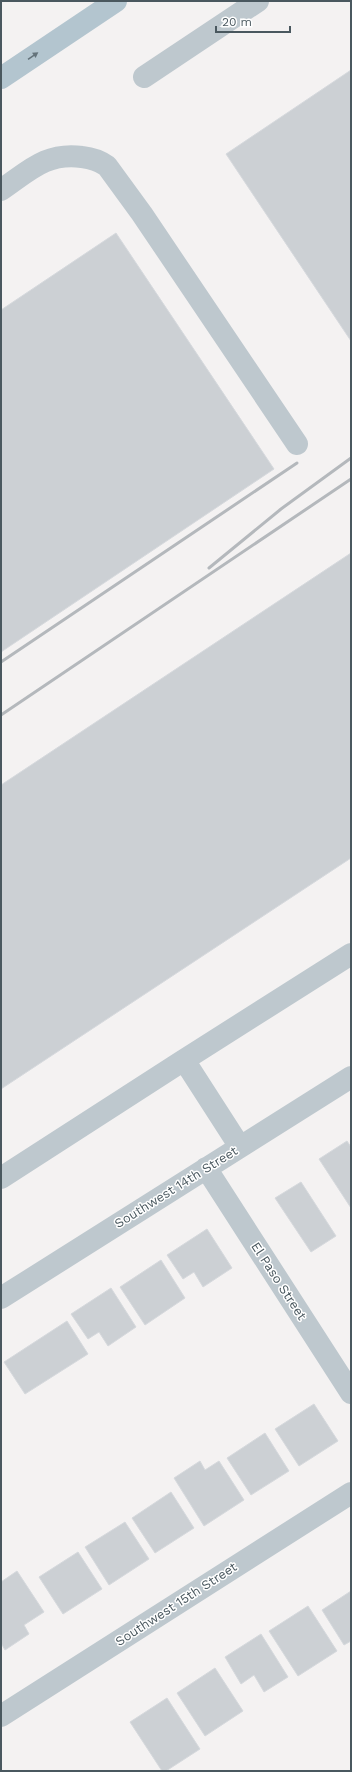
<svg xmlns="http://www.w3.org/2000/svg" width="352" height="1772" font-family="'Work Sans',sans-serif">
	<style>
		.building { fill: #ccd0d4; stroke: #d6d9dd }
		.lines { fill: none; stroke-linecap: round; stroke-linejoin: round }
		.minor { stroke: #bec8ce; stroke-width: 22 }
		.major { stroke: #b3c5cf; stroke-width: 22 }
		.rail { stroke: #b4b8bc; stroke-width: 3 }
		.oneway { fill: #64737b }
		.labels { text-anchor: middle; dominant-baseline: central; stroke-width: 3; stroke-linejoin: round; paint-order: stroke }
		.street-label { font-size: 13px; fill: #4a585f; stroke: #fff }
	</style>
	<rect width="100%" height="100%" fill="#f4f2f2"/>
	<path class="building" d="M351,70V341L226,154Z
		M116,233L274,469L1,652V310Z
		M351,553V858L1,1089V785Z
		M347,1141L351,1147V1208L319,1159Z
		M301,1182L336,1236L311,1252L275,1198Z
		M207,1229L232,1268L203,1287L194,1272L183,1279L167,1255Z
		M161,1260L185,1298L145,1325L120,1287Z
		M111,1288L136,1327L108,1346L99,1332L88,1339L71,1314Z
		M67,1321L88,1354L25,1394L4,1362Z
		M314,1404L338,1441L299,1466L275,1429Z
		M265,1433L289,1471L251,1495L227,1458Z
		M200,1461L205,1470L219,1461L244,1500L204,1526L174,1478Z
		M171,1492L194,1528L155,1553L132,1518Z
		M125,1522L149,1559L109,1585L85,1547Z
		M78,1552L102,1589L63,1614L39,1577Z
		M17,1571L44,1612L24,1625L29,1634L5,1650L1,1643V1582Z
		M351,1591V1641L344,1645L322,1610Z
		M308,1606L337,1651L298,1676L269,1631Z
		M261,1634L288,1677L264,1692L254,1675L241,1684L225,1657Z
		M215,1668L243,1711L205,1736L177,1693Z
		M167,1698L200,1749L166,1771H162L130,1722Z"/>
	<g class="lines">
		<path class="minor" d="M144,77L258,1
			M1,190C29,171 46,152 82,157C91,158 100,161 107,166L142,214L297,444
			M184,1060L351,954
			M206,1168L351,1393
			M1,1178L184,1060L240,1147
			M1,1298L351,1077
			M1,1716L351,1493"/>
		<path class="major" d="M1,78L116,1"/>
		<path class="rail" d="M209,568L281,509L351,458
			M1,662L297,463
			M1,715L351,479"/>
	</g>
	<defs><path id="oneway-solid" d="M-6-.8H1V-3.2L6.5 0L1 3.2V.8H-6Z"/></defs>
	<use class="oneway" href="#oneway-solid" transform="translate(33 56) rotate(-34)"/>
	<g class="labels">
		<g class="street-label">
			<text transform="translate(176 1187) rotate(-32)">Southwest 14th Street</text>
			<text transform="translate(279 1281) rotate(57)">El Paso Street</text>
			<text transform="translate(176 1604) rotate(-33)">Southwest 15th Street</text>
		</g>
	</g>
	<rect width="352" height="1772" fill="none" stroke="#4a585f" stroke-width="4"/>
	<path d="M216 26v6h74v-6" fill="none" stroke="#4a585f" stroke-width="2"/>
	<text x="222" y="26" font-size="12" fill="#4a585f" stroke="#ffffff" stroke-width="3" paint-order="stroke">20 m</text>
</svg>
